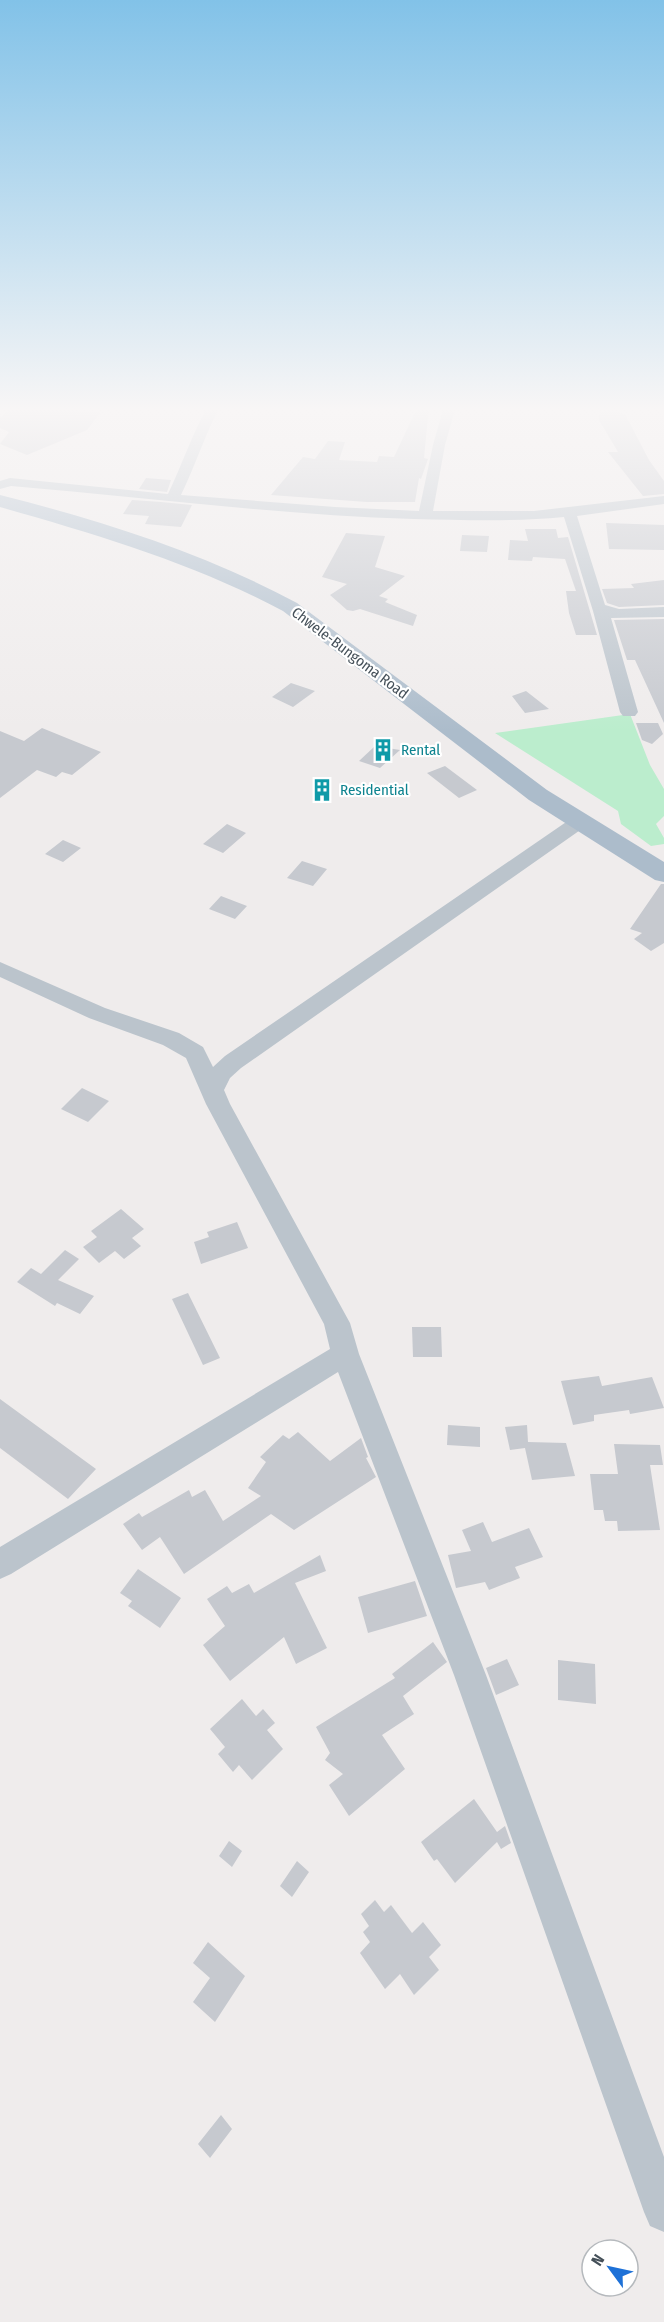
<svg xmlns="http://www.w3.org/2000/svg" width="664" height="2322" font-family="'Fira Sans Condensed',sans-serif">
	<style>
		.green { fill: #bbedcd }
		.building { fill: #c6c9cf }
		.lines { fill: none; stroke-linecap: round; stroke-linejoin: round }
		.street { fill: #bbc4cc; fill-rule: evenodd }
		.primary { fill: #acbccb; fill-rule: evenodd }
		.labels { text-anchor: middle; dominant-baseline: central; stroke-width: 4.5; stroke-linejoin: round; paint-order: stroke }
		.far-street-label { font-size: 15px; fill: #455059; stroke: #fff }
		.far-culture-label { font-size: 15px; fill: #0d838f; stroke: #fff; text-anchor: start }
	</style>
	<rect width="100%" height="100%" fill="#efecec"/>
	<path class="green" d="M630,714L650,765L664,789V816L656,824L664,838V844L651,846L621,824L618,811L495,733Z"/>
	<path class="building" d="M418,406H429L424,458L428,459L421,479L419,478L415,502H367L271,495L303,457L315,459L328,441L345,442L339,460L377,462L379,456L394,457Z
		M18,407L50,409L100,413L87,430L27,455L0,444L9,432L0,428V418L8,410H15Z
		M605,409L625,414L649,460L664,481V494L643,496L608,452H618L599,420V414Z
		M146,478L171,480L167,492L139,489Z
		M132,500L161,502L192,505L181,527L145,524L149,516L123,514Z
		M606,523L664,525V550L609,549Z
		M525,529H556L558,538L568,537L597,635H576L569,613L566,591H576L565,559L533,557L532,561L508,560L510,540L528,541Z
		M346,533L385,536L375,567L405,576L379,596L388,599L385,602L417,615L413,626L360,609L353,611L347,610L330,595L347,584L322,577Z
		M462,535L489,536L487,552L460,551Z
		M664,580V605L619,607L607,603L602,589L634,588L631,584Z
		M664,619V723L635,660H627L614,620Z
		M291,683L315,691L293,707L272,697Z
		M526,691L549,709L525,713L512,696Z
		M636,723H658L663,734L652,744L642,740Z
		M42,728L101,752L72,775L62,772L56,777L37,770L0,798V731L24,741Z
		M375,746L400,750L380,768L359,761Z
		M445,766L477,790L459,798L427,773Z
		M227,824L246,833L223,853L203,844Z
		M63,840L81,848L63,862L45,854Z
		M302,861L327,869L313,886L287,878Z
		M661,884H664V943L651,951L634,939L642,933L630,929Z
		M221,896L247,906L235,919L209,909Z
		M82,1088L109,1101L88,1122L61,1109Z
		M121,1209L144,1229L132,1238L141,1246L124,1259L115,1251L99,1263L83,1247L97,1237L91,1231Z
		M237,1222L248,1248L201,1264L194,1242L209,1237L207,1232Z
		M65,1250L79,1259L58,1280L94,1296L80,1314L57,1303L55,1306L17,1282L31,1268L41,1274Z
		M188,1293L220,1358L203,1365L172,1299Z
		M412,1327H441L442,1357H413Z
		M599,1376L602,1386L652,1377L664,1408L630,1414L629,1410L594,1415V1421L573,1425L561,1381Z
		M0,1399L96,1469L68,1499L0,1448Z
		M448,1425L480,1427V1447L447,1445Z
		M527,1425L528,1442L566,1443L575,1476L532,1480L525,1448L510,1450L505,1427Z
		M298,1432L330,1461L361,1438L368,1457L366,1458L376,1477L294,1530L271,1514L184,1574L160,1537L142,1550L123,1524L139,1513L142,1517L189,1490L192,1497L205,1490L223,1521L261,1496L248,1488L266,1462L260,1457L283,1435L289,1439Z
		M614,1444L660,1445L663,1465H650L660,1530L618,1531L617,1521H605L603,1510H594L590,1474H618Z
		M483,1522L492,1542L529,1528L543,1557L515,1567L520,1578L489,1590L485,1582L456,1588L448,1555L471,1551L462,1530Z
		M320,1555L326,1571L295,1583L327,1648L296,1664L284,1637L230,1681L203,1645L225,1626L207,1599L227,1586L232,1593L249,1584L254,1593Z
		M138,1569L181,1598L160,1628L128,1606L132,1601L120,1593Z
		M415,1581L427,1616L368,1633L358,1597Z
		M433,1642L447,1662L403,1696L414,1714L382,1735L405,1769L349,1816L329,1785L343,1774L325,1760L330,1753L316,1727L395,1678L392,1674Z
		M507,1659L519,1685L496,1695L486,1668Z
		M558,1660L595,1664L596,1704L558,1700Z
		M242,1699L256,1716L263,1709L275,1723L267,1730L283,1749L252,1780L239,1765L233,1772L218,1754L225,1747L210,1729Z
		M474,1799L497,1832L505,1826L511,1843L501,1849L497,1842L455,1883L437,1859L434,1861L421,1842Z
		M229,1841L242,1851L232,1867L219,1856Z
		M297,1861L309,1872L292,1897L280,1886Z
		M375,1900L384,1912L391,1905L412,1933L423,1922L441,1945L429,1957L439,1970L414,1995L400,1974L385,1989L360,1953L370,1942L363,1932L369,1926L361,1914Z
		M208,1942L245,1976L215,2022L193,2002L210,1978L193,1963Z
		M221,2115L232,2129L210,2158L198,2144Z"/>
	<g class="lines">
		<path class="street" d="M208,406H220C205,435 195,466 181,495L335,507L419,511L433,445L444,406H456L445,445L433,511H534L664,496V504L577,516L605,605L619,609L664,607V617L611,618L638,712L635,716H623L620,712L593,611L564,517C514,522 464,520 414,519C278,515 145,497 11,486L0,489V481L10,478L168,494C182,465 192,434 208,406Z
			M579,816L586,818L588,822L586,826L241,1068L230,1078L224,1090L230,1104L350,1323L359,1354L486,1675L664,2157V2232L650,2226L644,2212L454,1675L338,1372L11,1574L0,1579V1547L330,1349L324,1324L206,1104L186,1058L163,1045L89,1018L0,977V962L105,1008L179,1033L203,1047L213,1067L225,1056L572,818Z"/>
		<path class="primary" d="M0,495C103,521 204,553 297,603L547,790L664,862V882L655,880L529,800L283,611C193,563 98,535 0,507Z"/>
	</g>
	<linearGradient id="sky" x2="0" y2="1"><stop stop-color="#82c2e8"/><stop offset="0.56" stop-color="#f8f6f6"/><stop offset="1" stop-color="#f8f6f6" stop-opacity="0"/></linearGradient>
	<rect width="664" height="731" fill="url(#sky)"/>
	<defs>
		<g id="building-bare" transform="scale(1.8)"><path d="M-4-6H4V6H1V3H-1V6H-4ZM-2.5-4.3h1.7v1.8h-1.7ZM.8-4.3h1.7v1.8H.8ZM-2.5-1h1.7V.8h-1.7ZM.8-1h1.7V.8H.8Z" fill="#0f9aa8" stroke="#fff" stroke-width="2.5" paint-order="stroke"/></g>
	</defs>
	<g fill-rule="evenodd">
		<use href="#building-bare" x="383" y="750"/>
		<use href="#building-bare" x="322" y="790"/>
	</g>
	<g class="labels">
		<g class="far-street-label">
			<text transform="translate(350 653) rotate(37)">Chwele-Bungoma Road</text>
		</g>
		<g class="far-culture-label">
			<text x="401" y="750">Rental</text>
			<text x="340" y="790">Residential</text>
		</g>
	</g>
	<g transform="translate(610 2268) rotate(303)"><circle r="28" fill="#ffffff" stroke="#b5b9bd" stroke-width="1.5"/>
	<path d="M0-4.5L10 22L0 15L-10 22Z" fill="#1e71d7"/>
	<text y="-9" font-size="16" font-weight="bold" text-anchor="middle" fill="#455059">N</text>
	</g>
</svg>
